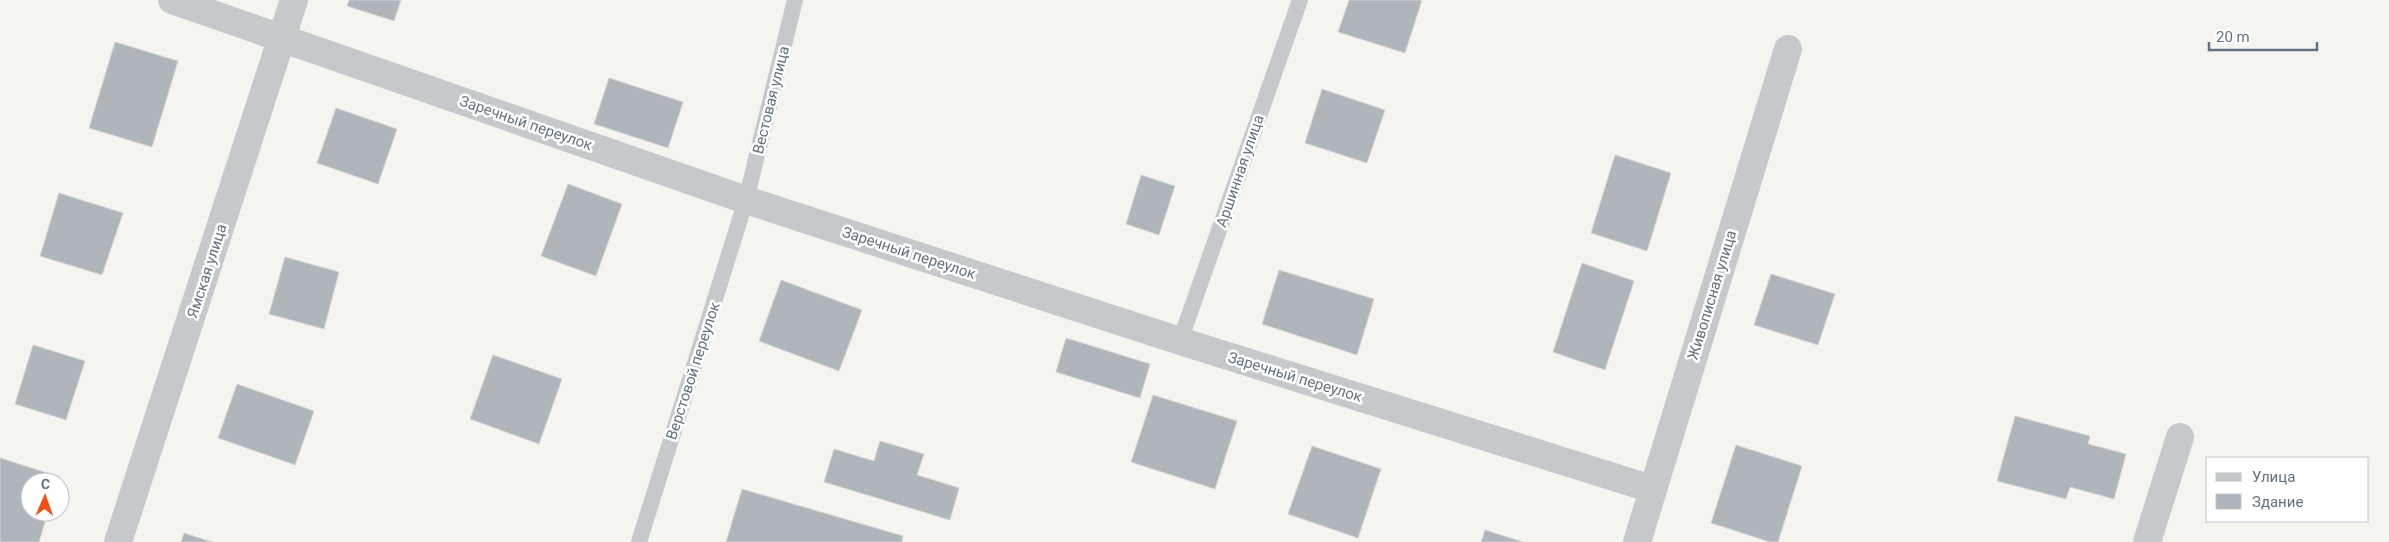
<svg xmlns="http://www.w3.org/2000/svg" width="2389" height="542" font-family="Roboto,sans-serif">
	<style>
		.building { fill: #aeb6bb; stroke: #d5d5d3 }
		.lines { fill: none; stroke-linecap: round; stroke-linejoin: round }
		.service { stroke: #c6c9cc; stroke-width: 16 }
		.minor { stroke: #c6c9cc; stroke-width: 28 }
		.labels { text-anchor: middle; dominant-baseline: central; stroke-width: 5; stroke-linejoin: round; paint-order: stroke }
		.street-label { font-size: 15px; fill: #607384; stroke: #fff }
	</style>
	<rect width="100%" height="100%" fill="#f4f5ef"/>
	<path class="building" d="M349,0H401L394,21L347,6Z
		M1349,0H1422L1405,53L1338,32Z
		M115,42L178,61L152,147L89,128Z
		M609,78L683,102L668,148L594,124Z
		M1322,89L1385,110L1367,163L1305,143Z
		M336,108L397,129L378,184L317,163Z
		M1615,155L1671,173L1647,251L1591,233Z
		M1141,175L1175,186L1159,235L1126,224Z
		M568,184L622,204L596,276L541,256Z
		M59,193L123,213L102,275L40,256Z
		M285,257L339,272L324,329L269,314Z
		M1582,263L1634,281L1605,370L1553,352Z
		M1279,270L1374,299L1357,355L1262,324Z
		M1771,274L1835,294L1818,345L1754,325Z
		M781,280L862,310L839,371L759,341Z
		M1066,338L1150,364L1140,398L1056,372Z
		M33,345L85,361L66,420L15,404Z
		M493,355L562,379L539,444L470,419Z
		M237,384L314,411L295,465L218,438Z
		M1153,395L1237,421L1215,489L1131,462Z
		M2015,416L2090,436L2088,444L2126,454L2114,499L2070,487L2066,499L1997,481Z
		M880,441L924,454L917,475L959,488L950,520L824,482L834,449L874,461Z
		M1736,445L1802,466L1778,542H1770L1711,523Z
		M1312,446L1381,469L1358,538L1288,514Z
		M0,458L60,477L58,482H30V512H48L39,542H0Z
		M742,489L903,536L902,542H726Z
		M1485,530L1523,542H1481Z
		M184,533L212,542H181Z"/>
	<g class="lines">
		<path class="service" d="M1180,341L1300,0
			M639,542L746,200L795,0"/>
		<path class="minor" d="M172,0L746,200L1180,341L1652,489
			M118,542L294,0
			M1637,542L1788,49
			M2147,542L2180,437"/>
	</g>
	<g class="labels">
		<g class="street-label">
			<text transform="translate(771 100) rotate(-76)">Вестовая улица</text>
			<text transform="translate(526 123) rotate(19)">Заречный переулок</text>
			<text transform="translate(1240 171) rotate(-71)">Аршинная улица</text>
			<text transform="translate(909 253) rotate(18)">Заречный переулок</text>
			<text transform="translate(207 271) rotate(-72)">Ямская улица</text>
			<text transform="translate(1712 295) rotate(-73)">Живописная улица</text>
			<text transform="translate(693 371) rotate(-72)">Верстовой переулок</text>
			<text transform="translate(1295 377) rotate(17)">Заречный переулок</text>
		</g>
	</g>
	<rect x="2206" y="457" width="162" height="65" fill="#ffffff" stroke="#bfc7ce"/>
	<rect x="2216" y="473" width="25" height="8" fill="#c6c9cc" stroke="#bfc7ce"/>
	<text x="2252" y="482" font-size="15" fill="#607384">Улица</text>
	<rect x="2216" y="494" width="25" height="15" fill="#aeb6bb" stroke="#bfc7ce"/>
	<text x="2252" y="507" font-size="15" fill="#607384">Здание</text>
	<g transform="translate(45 497) rotate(2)"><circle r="24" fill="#ffffff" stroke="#bfc7ce"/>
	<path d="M0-4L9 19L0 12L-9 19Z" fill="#f54e0f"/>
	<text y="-8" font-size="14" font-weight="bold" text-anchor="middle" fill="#607384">С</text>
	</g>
	<path d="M2209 42v8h108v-8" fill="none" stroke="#607384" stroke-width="2.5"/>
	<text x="2216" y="42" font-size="15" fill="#607384" stroke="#ffffff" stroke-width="4" paint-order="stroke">20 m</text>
</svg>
